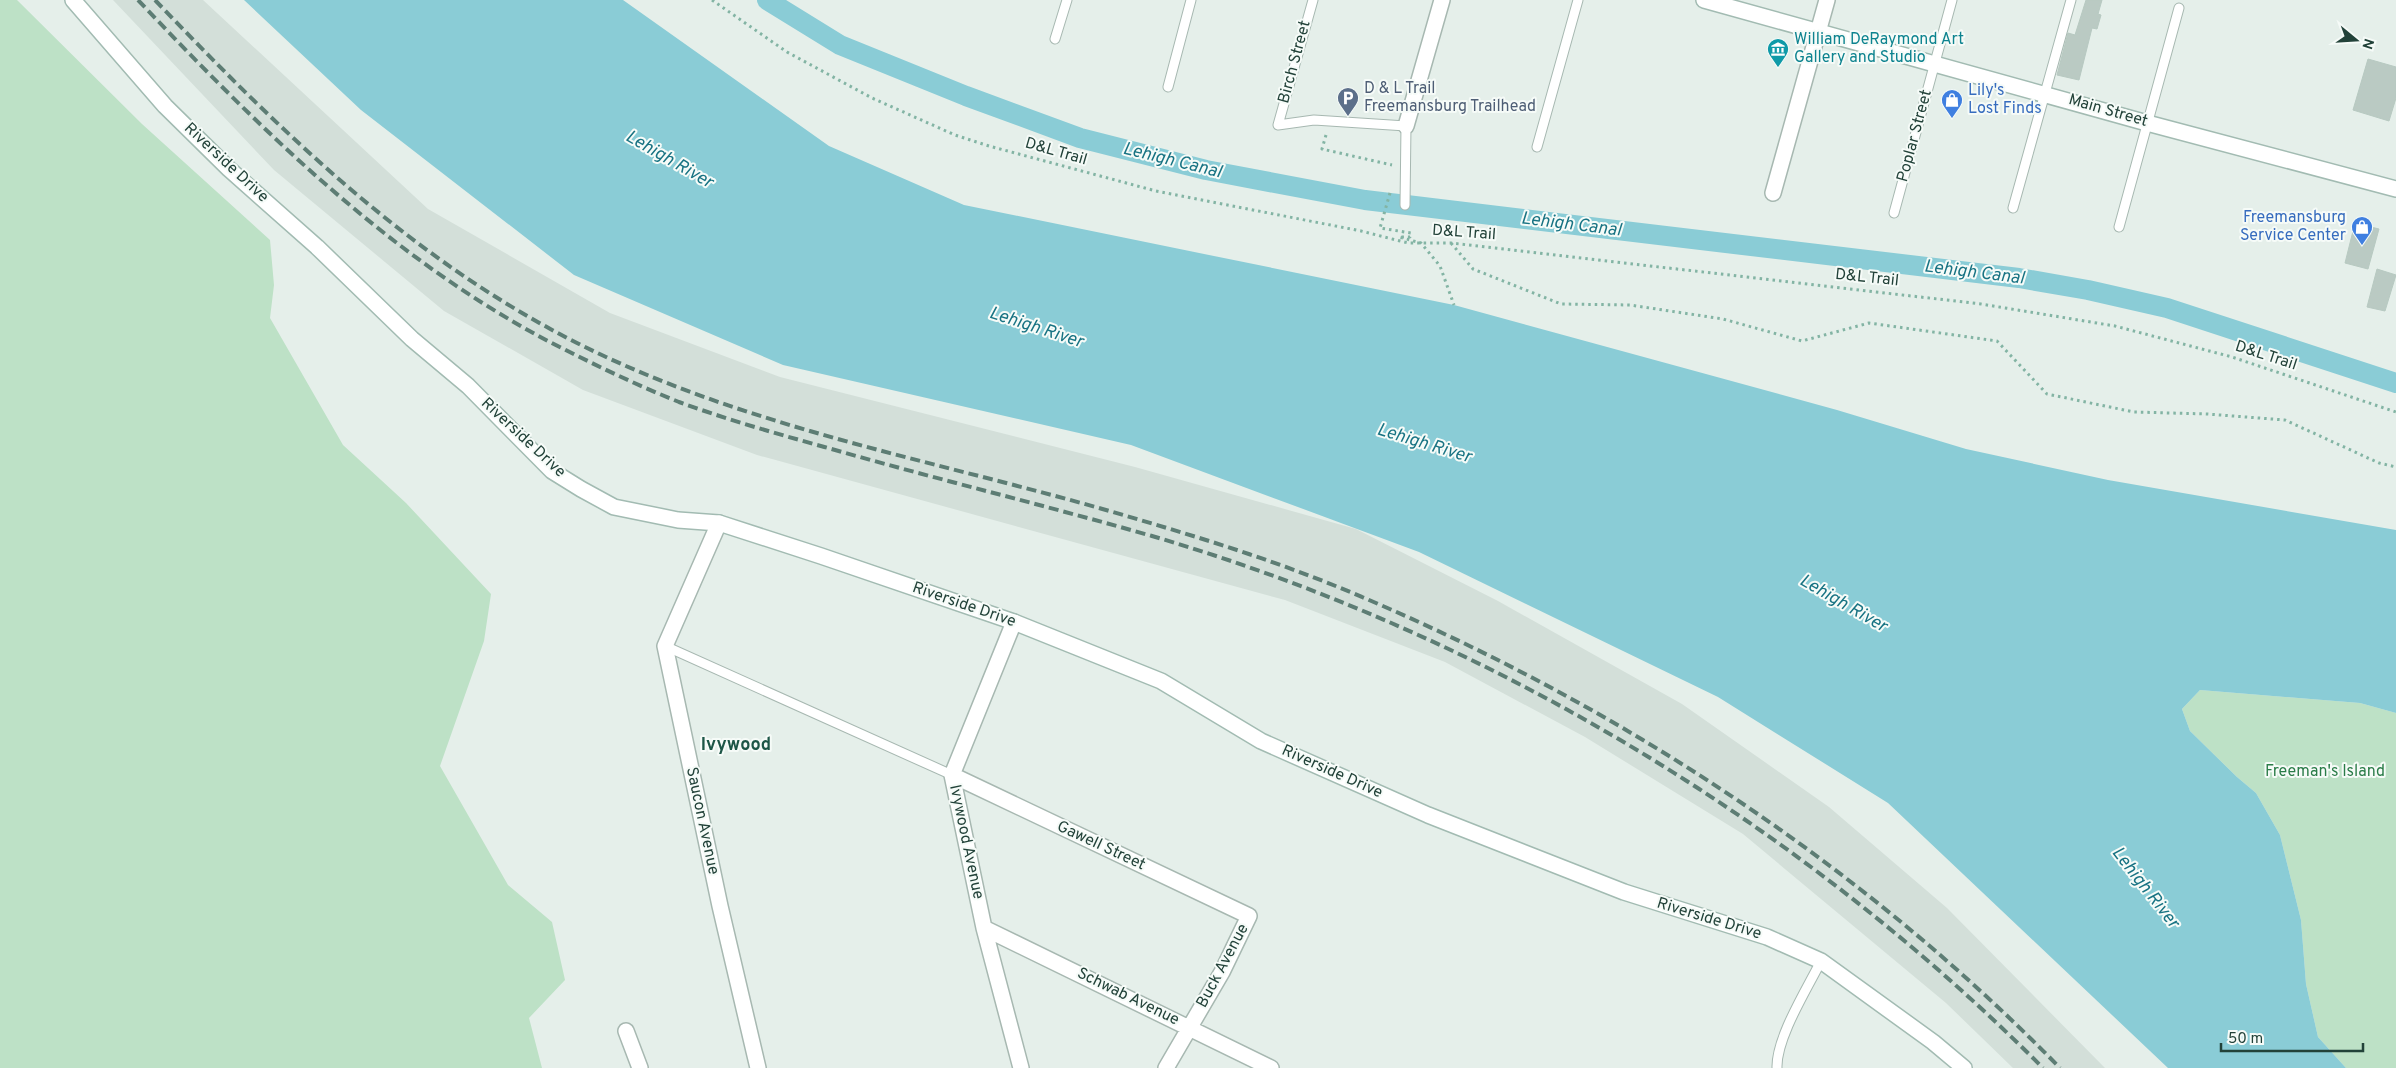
<svg xmlns="http://www.w3.org/2000/svg" width="2396" height="1068" font-family="Overpass,sans-serif">
	<style>
		.built { fill: #d3dfd9 }
		.green { fill: #bde1c6 }
		.water { fill: #8accd6 }
		.lines { fill: none; stroke-linecap: round; stroke-linejoin: round }
		.canal { stroke: #8accd6; stroke-width: 20 }
		.building { fill: #bacac3; stroke: #b7c9c1 }
		.lane-casing { stroke: #a7b8b1; stroke-width: 11 }
		.street-casing { stroke: #a7b8b1; stroke-width: 18 }
		.secondary-casing { stroke: #a2bbb2; stroke-width: 18 }
		.path { stroke: #83b4a4; stroke-width: 3; stroke-dasharray: 2.5 4; stroke-linecap: butt }
		.lane { stroke: #fff; stroke-width: 9 }
		.street { stroke: #fff; stroke-width: 15 }
		.secondary { stroke: #fff; stroke-width: 15 }
		.rail { stroke: #5d7d74; stroke-width: 4; stroke-dasharray: 10 5; stroke-linecap: butt }
		.labels { text-anchor: middle; dominant-baseline: central; stroke-width: 4; stroke-linejoin: round; paint-order: stroke }
		.culture-label { font-size: 16px; fill: #0d838f; stroke: #f6fbf8; text-anchor: start }
		.street-label { font-size: 16px; fill: #224239; stroke: #f6fbf8 }
		.service-label { font-size: 16px; fill: #4e5e75; stroke: #f6fbf8; text-anchor: start }
		.shop-label { font-size: 16px; fill: #366cbe; stroke: #f6fbf8; text-anchor: start }
		.park-label { font-size: 16px; fill: #2a7c48; stroke: #f6fbf8 }
		.water-label { font-size: 18px; font-style: italic; fill: #187383; stroke: #f6fbf8 }
		.neighbourhood-label { font-size: 18px; font-weight: bold; fill: #1d5647; stroke: #f6fbf8 }
	</style>
	<rect width="100%" height="100%" fill="#e5efea"/>
	<path class="built" d="M113,0H203L428,209L610,313L780,377L1135,467L1356,529L1498,601L1682,704L1829,807L1947,908L2105,1068H2013L1946,1003L1743,834L1585,737L1445,662L1285,600L757,455L583,390L444,311L274,170Z"/>
	<path class="green" d="M0,0H17L142,124L270,240L274,285L270,318L343,445L406,503L491,594L484,641L440,766L508,885L552,922L565,980L529,1018L542,1068H0Z
		M2200,690L2360,703L2396,713V1068H2346L2318,1037L2306,984L2301,920L2280,835L2256,793L2237,777L2190,731L2182,709Z"/>
	<path class="water" d="M244,0H623L829,146L964,205L1454,305L1837,410L1966,449L2108,480L2396,530V713L2360,703L2200,690L2182,709L2190,731L2237,777L2256,793L2280,835L2301,920L2306,984L2318,1037L2346,1068H2168L1888,803L1718,697L1419,552L1131,445L783,365L574,275L361,110Z"/>
	<g class="lines">
		<path class="canal" d="M767,0L840,45L966,96L1080,138L1206,170L1365,200L2019,278L2088,290L2167,308L2396,383"/>
	</g>
	<path class="building" d="M2086,0H2102L2098,14L2101,15L2097,29L2092,28L2079,80L2057,75L2068,33L2075,35Z
		M2368,59L2396,67V98L2389,121L2353,110Z
		M2355,223L2379,229L2368,269L2345,263Z
		M2377,269L2396,275L2385,311L2367,307Z"/>
	<g class="lines">
		<g class="lane-casing">
			<path id="lane" d="M1313,0L1278,125L1314,120L1406,126L1405,205
				M1055,39L1067,0
				M1168,87L1191,0
				M1537,147L1578,0
				M2013,208L2071,0
				M1894,213L1952,0
				M2119,227L2179,8
				M665,646L952,775
				M1777,1068C1776,1038 1807,989 1821,961"/>
		</g>
		<g class="street-casing">
			<path id="street" d="M1406,126L1442,0
				M1773,193L1827,0
				M719,523L665,646L720,906L758,1068
				M1014,622L952,775L984,928L1021,1068
				M952,775L1249,916L1222,972L1166,1068
				M984,928L1271,1068
				M626,1031L640,1068"/>
		</g>
		<g class="secondary-casing">
			<path id="secondary" d="M73,0L165,106L229,169L317,247L412,339L468,386L552,471L581,489L614,507L678,520L719,523L821,556L1014,622L1161,681L1261,741L1428,815L1624,892L1767,937L1821,961L1933,1042L1964,1068
				M1704,0L2147,123L2396,189"/>
		</g>
		<path class="path" d="M712,0L787,52L872,98L955,135L989,146L1156,191L1361,231L1408,243H1451L1981,304L2115,326L2232,357L2396,412
			M1326,135L1322,149L1392,165
			M1390,193L1380,228L1411,233L1410,237H1399L1421,243L1440,266L1454,305
			M1451,243L1473,269L1561,304L1630,305L1723,319L1802,341L1869,323L1997,341L2047,394L2134,412L2207,414L2285,420L2379,463L2396,467"/>
		<use href="#lane" class="lane"/>
		<use href="#street" class="street"/>
		<use href="#secondary" class="secondary"/>
		<path class="rail" d="M138,0C260,129 389,257 548,341C591,363 634,384 679,402C728,420 778,434 828,448C936,479 1044,505 1152,536C1486,634 1797,821 2043,1068
			M155,0C282,133 411,259 577,343C754,432 952,463 1140,520C1215,542 1290,566 1362,597C1621,707 1863,866 2060,1068"/>
	</g>
	<defs>
		<g id="museum-pin" transform="scale(1.125)"><path d="M0 17L-7.5 6A9.5 9.5 0 1 1 7.5 6Z" fill="#0f9aa8" stroke="#f6fbf8"/><path d="M0-6L6-3V-2H-6V-3ZM-5-1h2V3h-2ZM-1-1h2V3h-2ZM3-1h2V3H3ZM-6 4H6V6H-6Z" fill="#fff"/></g>
		<g id="parking-pin" transform="scale(1.125)"><path d="M0 17L-7.5 6A9.5 9.5 0 1 1 7.5 6Z" fill="#5c6f8a" stroke="#f6fbf8"/><path d="M-3.5-5.5H1a3.5 3.5 0 0 1 0 7H-1V5.5H-3.5ZM-1-3.4V-.6H.8a1.4 1.4 0 0 0 0-2.8Z" fill="#fff"/></g>
		<g id="shop-pin" transform="scale(1.125)"><path d="M0 17L-7.5 6A9.5 9.5 0 1 1 7.5 6Z" fill="#3f7fe0" stroke="#f6fbf8"/><path d="M-5-2.5h2.3a2.7 3.5 0 0 1 5.4 0H5L5.5 6h-11ZM-1.5-2.5h3a1.5 2.3 0 0 0-3 0Z" fill="#fff"/></g>
	</defs>
	<g fill-rule="evenodd">
		<use href="#museum-pin" x="1778" y="49"/>
		<use href="#parking-pin" x="1348" y="98"/>
		<use href="#shop-pin" x="1952" y="100"/>
		<use href="#shop-pin" x="2362" y="227"/>
	</g>
	<g class="labels">
		<g class="culture-label">
			<text x="1794" y="40">William DeRaymond Art<tspan x="1794" dy="18">Gallery and Studio</tspan></text>
		</g>
		<g class="street-label">
			<text transform="translate(1295 62) rotate(-75)">Birch Street</text>
			<text transform="translate(2108 111) rotate(16)">Main Street</text>
			<text transform="translate(1915 136) rotate(-75)">Poplar Street</text>
			<text transform="translate(1056 152) rotate(16)">D&amp;L Trail</text>
			<text transform="translate(226 163) rotate(43)">Riverside Drive</text>
			<text transform="translate(1464 233) rotate(4)">D&amp;L Trail</text>
			<text transform="translate(1867 278) rotate(6)">D&amp;L Trail</text>
			<text transform="translate(2266 356) rotate(18)">D&amp;L Trail</text>
			<text transform="translate(523 438) rotate(43)">Riverside Drive</text>
			<text transform="translate(964 605) rotate(19)">Riverside Drive</text>
			<text transform="translate(1332 772) rotate(24)">Riverside Drive</text>
			<text transform="translate(702 821) rotate(78)">Saucon Avenue</text>
			<text transform="translate(966 842) rotate(78)">Ivywood Avenue</text>
			<text transform="translate(1101 846) rotate(25)">Gawell Street</text>
			<text transform="translate(1709 919) rotate(17)">Riverside Drive</text>
			<text transform="translate(1223 966) rotate(-62)">Buck Avenue</text>
			<text transform="translate(1128 997) rotate(26)">Schwab Avenue</text>
		</g>
		<g class="service-label">
			<text x="1364" y="89">D &amp; L Trail<tspan x="1364" dy="18">Freemansburg Trailhead</tspan></text>
		</g>
		<g class="shop-label">
			<text x="1968" y="91">Lily's<tspan x="1968" dy="18">Lost Finds</tspan></text>
			<text x="2346" y="218" text-anchor="end">Freemansburg<tspan x="2346" dy="18">Service Center</tspan></text>
		</g>
		<g class="park-label">
			<text x="2325" y="772">Freeman's Island</text>
		</g>
		<g class="water-label">
			<text transform="translate(669 160) rotate(30)">Lehigh River</text>
			<text transform="translate(1172 161) rotate(14)">Lehigh Canal</text>
			<text transform="translate(1571 225) rotate(7)">Lehigh Canal</text>
			<text transform="translate(1974 273) rotate(7)">Lehigh Canal</text>
			<text transform="translate(1036 328) rotate(18)">Lehigh River</text>
			<text transform="translate(1424 444) rotate(17)">Lehigh River</text>
			<text transform="translate(1843 604) rotate(30)">Lehigh River</text>
			<text transform="translate(2145 888) rotate(52)">Lehigh River</text>
		</g>
		<g class="neighbourhood-label">
			<text x="736" y="745">Ivywood</text>
		</g>
	</g>
	<g transform="translate(2356 40) rotate(108)" stroke="#f6fbf8" stroke-width="4" paint-order="stroke">
	<path d="M0-4L9 19L0 12L-9 19Z" fill="#224239"/>
	<text y="-8" font-size="14" font-weight="bold" text-anchor="middle" fill="#224239">N</text>
	</g>
	<path d="M2221 1043v8h142v-8" fill="none" stroke="#224239" stroke-width="2.5"/>
	<text x="2228" y="1043" font-size="15" fill="#224239" stroke="#f6fbf8" stroke-width="4" paint-order="stroke">50 m</text>
</svg>
